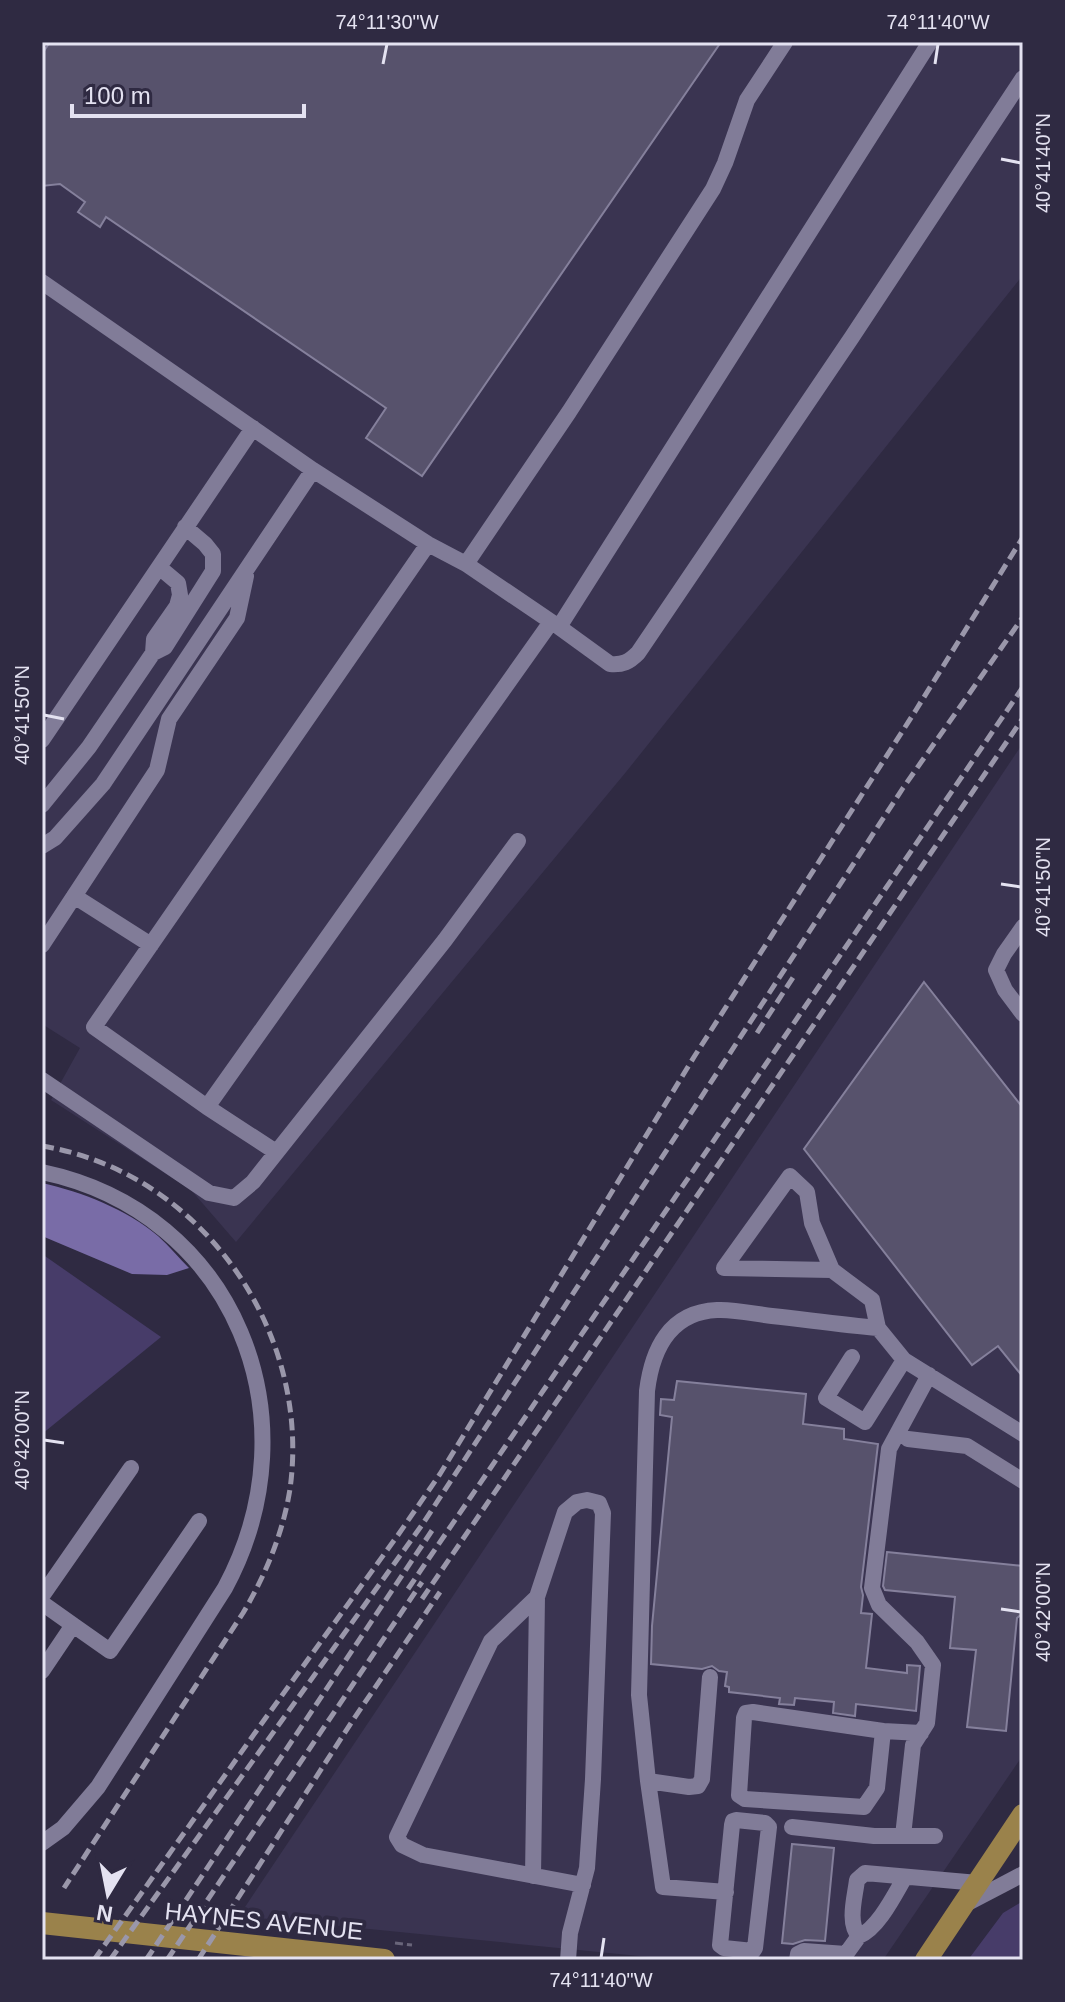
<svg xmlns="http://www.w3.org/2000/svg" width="1065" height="2002" font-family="Arial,sans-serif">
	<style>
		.built { fill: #3a3451 }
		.green { fill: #473c69 }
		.water { fill: #796ca7 }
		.building { fill: #57526c; stroke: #85809c; stroke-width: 2 }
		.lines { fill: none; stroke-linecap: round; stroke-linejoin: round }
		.path { stroke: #69657a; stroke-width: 3; stroke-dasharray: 8 4; stroke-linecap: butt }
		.minor { stroke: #817c98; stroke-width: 16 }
		.major { stroke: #9a824b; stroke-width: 22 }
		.rail { stroke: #9a97aa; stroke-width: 5; stroke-dasharray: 12 6; stroke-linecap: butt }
		.ticks { fill: none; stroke: #e4e2f1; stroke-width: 3 }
		.labels { text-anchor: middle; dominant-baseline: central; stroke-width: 8; stroke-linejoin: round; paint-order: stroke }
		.street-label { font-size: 24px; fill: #e4e2f1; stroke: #2f2a42 }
		.neatline { fill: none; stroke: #e4e2f1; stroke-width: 3 }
		.ticks-label { font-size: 20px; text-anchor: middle; fill: #e4e2f1 }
	</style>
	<rect width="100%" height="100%" fill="#2f2a42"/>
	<path class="built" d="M42,42H1023V275L626,772L236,1242L191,1190L51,1100L80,1048L42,1024Z
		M1023,743V1755L883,1960H679L239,1916Z"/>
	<path class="green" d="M42,1254L161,1337L42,1434Z
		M1023,1901V1960H968L1003,1913Z"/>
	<path class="water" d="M42,1183C82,1192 126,1209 158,1236C169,1246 179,1258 189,1268L167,1275L132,1274L42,1236Z"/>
	<path class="building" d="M50,42H721L422,476L366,438L386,408L106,217L100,227L78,212L85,202L60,184L42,186V54Z
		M924,982L1023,1108V1377L998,1346L972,1365L804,1149Z
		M677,1381L806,1394L803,1424L844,1429V1439L878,1444L861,1587L863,1595L861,1613L872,1614L866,1668L907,1673V1665L920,1666L916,1711L856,1704L855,1716L833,1713L834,1702L795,1698L794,1705L779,1704L780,1698L729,1692V1687L725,1686L727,1672L719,1671L712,1666L702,1669L651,1664L652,1626L672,1417L660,1415L661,1399L674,1400Z
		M887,1552L1023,1566V1613L1017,1618L1006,1731L967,1727L976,1650L950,1648L955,1597L885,1590L883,1586Z
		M792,1844L834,1848L825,1941L805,1940L793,1944L782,1943Z"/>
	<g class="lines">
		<path class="path" d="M395,1943L412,1945"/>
		<path class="minor" d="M42,282L313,470L428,544L466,564L559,627L610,664C623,665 629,662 638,653L852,337L1023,78
			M428,544L94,1027L207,1107L551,622
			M466,564L569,412L713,189L725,163L747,100L785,42
			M559,627L930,42
			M153,653L154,639L177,606L180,595L178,583L159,567
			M42,740L253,428
			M42,805L89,747L153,653L165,647L213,571V554L205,544L185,527
			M42,846L55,838L103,784L313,470
			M74,896L151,945
			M1023,927L1004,954L996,970L1005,990L1023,1014
			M42,945L157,770L169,719L237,618L246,576
			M42,1080L209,1193L234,1198L253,1182L445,940L518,841
			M207,1107L276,1152
			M42,1172C236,1213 316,1419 225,1588L98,1787L63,1828L42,1843
			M832,1270L812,1223L807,1192L790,1176L724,1268L832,1270L872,1300L878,1328L904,1360L1023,1434
			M852,1357L826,1398L865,1422L904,1360
			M908,1439L967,1446L1023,1481
			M42,1596L131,1468
			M42,1603L73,1625
			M42,1671L73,1625L110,1651L199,1521
			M710,1677L702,1779L698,1786L689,1787L648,1781L639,1695L647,1391C652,1350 669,1312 717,1310C734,1309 755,1314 772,1316C808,1320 843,1325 878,1328
			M883,1731L753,1712L746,1713L744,1718L739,1795L745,1799L864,1807L877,1788L883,1731L921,1733
			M648,1781L663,1887L726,1892
			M736,1820L765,1823L769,1827L755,1948L753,1951L724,1948L720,1945L732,1825L733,1821Z
			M792,1827L874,1836H903L913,1745L927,1723L933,1665L917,1642L879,1605L872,1588L889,1449L929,1375
			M903,1836H935
			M533,1876L537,1597
			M905,1877C895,1894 878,1929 859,1936C847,1923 855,1897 857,1880L865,1873L978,1883
			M964,1905L1023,1874
			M568,1960L570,1933L587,1868L593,1779L603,1513L599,1503L587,1500L577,1502L565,1512L537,1597L491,1641L397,1837L402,1845L423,1855L583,1885
			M797,1960L798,1954L804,1951L846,1954L859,1936"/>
		<path class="major" d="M42,1923L384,1960
			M926,1960L1023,1815"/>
		<path class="rail" d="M757,1033L794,976
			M42,1146C201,1172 312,1331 290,1489C283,1533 266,1574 243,1613L64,1888
			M408,1589L1023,687
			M422,1599L1023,718
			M94,1960L262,1723L398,1535L440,1474L694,1057L916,710L1023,537
			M110,1960L422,1525L903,788L1023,617
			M146,1960L433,1529
			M167,1960L422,1582
			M198,1960L353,1720L440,1592"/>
	</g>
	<path class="ticks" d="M383,64L387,44M935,64L938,44M1001,159L1021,163M44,715L64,719M1001,884L1021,887M44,1440L64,1443M1001,1609L1021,1612M601,1958L604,1938"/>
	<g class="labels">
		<g class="street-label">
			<text transform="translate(264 1921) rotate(6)">HAYNES AVENUE</text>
		</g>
	</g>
	<rect width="1065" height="2002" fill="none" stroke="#2f2a42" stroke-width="88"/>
	<g transform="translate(108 1894) rotate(190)" stroke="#2f2a42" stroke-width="6" paint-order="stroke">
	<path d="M0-6L14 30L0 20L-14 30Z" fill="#e4e2f1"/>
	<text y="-12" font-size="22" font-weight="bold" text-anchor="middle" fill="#e4e2f1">N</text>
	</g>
	<path d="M72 104v12h232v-12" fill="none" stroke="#e4e2f1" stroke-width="4"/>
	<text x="84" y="104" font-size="24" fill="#e4e2f1" stroke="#2f2a42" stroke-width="6" paint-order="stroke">100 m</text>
	<rect x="44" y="44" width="977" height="1914" class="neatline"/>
	<g class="ticks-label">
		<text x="387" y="29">74°11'30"W</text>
		<text x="938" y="29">74°11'40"W</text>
		<text transform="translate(1043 163) rotate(-90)" y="7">40°41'40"N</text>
		<text transform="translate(22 715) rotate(-90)" y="7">40°41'50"N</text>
		<text transform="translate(1043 887) rotate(-90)" y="7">40°41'50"N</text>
		<text transform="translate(22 1440) rotate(-90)" y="7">40°42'00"N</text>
		<text transform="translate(1043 1612) rotate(-90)" y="7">40°42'00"N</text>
		<text x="601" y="1987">74°11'40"W</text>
	</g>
</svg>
